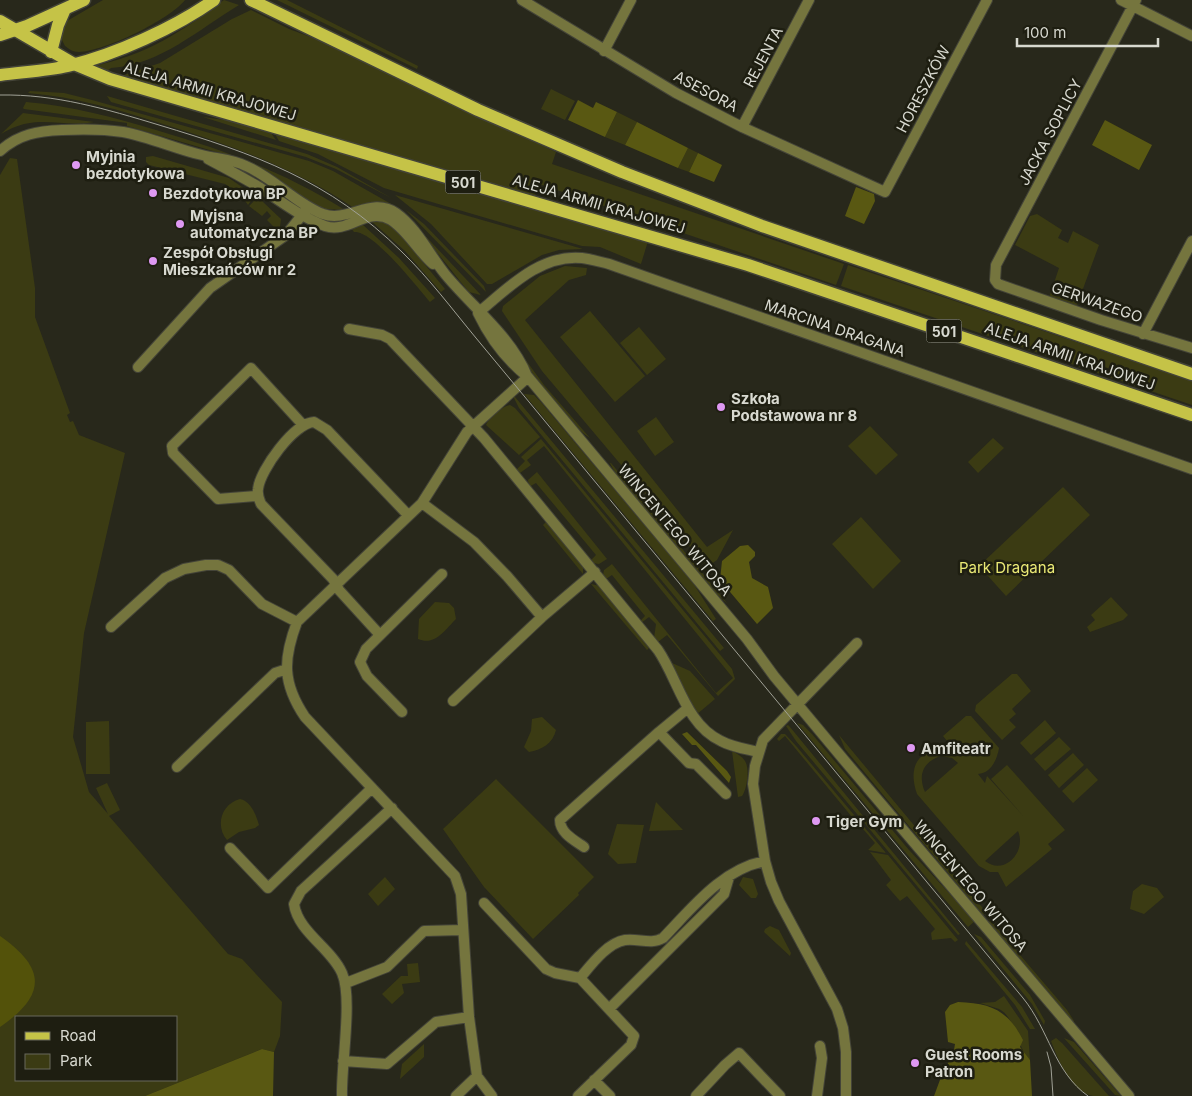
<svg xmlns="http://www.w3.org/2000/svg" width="1192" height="1096" font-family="Inter,sans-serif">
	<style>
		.green { fill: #3b3b13; fill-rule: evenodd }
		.forest { fill: #595812 }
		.water { fill: #53520a }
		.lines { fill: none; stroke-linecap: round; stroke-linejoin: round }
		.minor-casing { stroke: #444438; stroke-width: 12 }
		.major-casing { stroke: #444438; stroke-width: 15 }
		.minor { stroke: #75753e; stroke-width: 10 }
		.major { stroke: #c5c347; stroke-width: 12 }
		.tram { stroke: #a0a196; stroke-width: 1 }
		.poi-dot { fill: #de98f2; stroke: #1e1e11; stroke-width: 2 }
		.labels { text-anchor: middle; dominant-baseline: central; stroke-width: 5; stroke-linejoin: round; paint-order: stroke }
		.shield { fill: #1e1e11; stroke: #a0a197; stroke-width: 1 }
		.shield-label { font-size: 14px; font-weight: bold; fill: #d8d9d0 }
		.street-label { font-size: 15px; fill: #d8d9d0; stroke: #1e1e11 }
		.poi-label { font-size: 15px; font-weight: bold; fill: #d8d9d0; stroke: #1e1e11; text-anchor: start }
		.park-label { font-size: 15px; fill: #eae975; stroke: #1e1e11 }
	</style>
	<rect width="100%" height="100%" fill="#28281b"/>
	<path class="green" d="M103,0H185C169,20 105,51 79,52C73,52 69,49 65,46L60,36L67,21Z
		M224,0L239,5C199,29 160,65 111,68L107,71L93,66C145,56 183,31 224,0Z
		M277,0H287L418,66L417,69Z
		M251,10L289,29L316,39L556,152L552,164L844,264L836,285L539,184L535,196L121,76L160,63L232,19Z
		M551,89L575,101L565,120L541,109Z
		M30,91L64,93L92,100L309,161L333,171L400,209L481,295L469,292C452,272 408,212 388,204C376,199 365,204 354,208C295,168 233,146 166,125C120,110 76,97 28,93Z
		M107,96L307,154L337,167L393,199L336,169L306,157L111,102Z
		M26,102C72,106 113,117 156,130C229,152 280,170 345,210L325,209L312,203L230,156L127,126V123L24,109L23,108Z
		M617,112L637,122L625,145L605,137Z
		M23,113L94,122C60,128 36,112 1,134Z
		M203,117L233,121L271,133L276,140Z
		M275,134L648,241L641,264L600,247L582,246L384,188L318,154L279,141Z
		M688,148L698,153L689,172L678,168Z
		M153,156L229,178L262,201L281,219L280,227H274L267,220L271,216L267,211L262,216L249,206L255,200L253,198L248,205L240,194L225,184L149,165L146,162V157Z
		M10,158L17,159L35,288V317L70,413L67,415L70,422L73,421L79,435L125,453L84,633L73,737L89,792L108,814L96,788L107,783L120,810L109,816L228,954L242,959L282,1002L280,1036L274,1052L262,1049L145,1096H0V175ZM16,1017H176V1080H16Z
		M395,195L583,249L559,250L542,255L492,284H487L431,224Z
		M406,210L424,224L484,286L486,292Z
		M1037,214L1062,230L1058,238L1068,243L1073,231L1099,245L1076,308L1049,298L1059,268L1015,245L1030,216Z
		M380,219L395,228L445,289L441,292L405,251L370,220Z
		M362,224L399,258L435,298L430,302C417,287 373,230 354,232L351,228Z
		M848,265L1192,381V405L841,286Z
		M565,266L587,268L586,275L569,280L525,320L707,547L733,530L717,560L707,567L542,371L502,311L503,306L540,276Z
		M590,311L645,376L615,402L560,337Z
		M639,327L666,359L647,375L620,343Z
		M503,329L544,385L590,438C556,415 527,364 501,330Z
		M524,394L534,395L540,401L693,583L716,619L713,621Z
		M513,396L515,397L724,648L720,651L519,408Z
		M510,405L515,408L540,437L519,455L486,425C489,417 501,407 510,405Z
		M656,417L674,442L655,456L637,431Z
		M870,426L898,455L876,475L848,446Z
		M993,438L1004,448L978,473L968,462Z
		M541,439L732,669L735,679L718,696L667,635L658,642L654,638L656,624L649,617L641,623L640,621L645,616L612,575L606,579L603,575L604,570L612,564L716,693L733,678L544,446L527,460L531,465L520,473L516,470L525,461L521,457Z
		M610,463H611L727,603L716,594L616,475Z
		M537,472L607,559L599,564L593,563L590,561L596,555L536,483L529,487L528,480Z
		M1063,487L1090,515L1006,596L979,566Z
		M861,517L901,561L873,589L832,544Z
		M547,521L583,565V574L543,525Z
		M591,584L600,586L650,647L647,650Z
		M1111,597L1128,615L1123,620L1090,632L1087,627L1095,620L1091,615Z
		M435,602L449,603L454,608L456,619C444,631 435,646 418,639L419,619Z
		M672,663L690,671L715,699L696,715Z
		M1012,674H1017L1031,691L1012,709L1016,714L1009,720L1016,727L1002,740L975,711L976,705Z
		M966,716H971L999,748C997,760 991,773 978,774L985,783L987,776L1025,818L991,779L1007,765L1065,830L1048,844L1052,849L1006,887L998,872H990L979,866L917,794C907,766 919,746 950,751L953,748L943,736ZM941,756L952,758L958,763L925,792C918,776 922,762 941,756ZM1018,831C1027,852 1004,876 985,861Z
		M542,717L556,730C553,743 542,750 529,752L524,747L531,731L532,719Z
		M1045,720L1056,733L1031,755L1020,743Z
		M109,721L110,774H86V722Z
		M797,723L803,725L812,734L909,850L975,921L968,927Z
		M788,725L790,727L960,934L958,935L796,741L786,726Z
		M781,734H785L797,747L886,853L868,850L875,843L858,823L851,829L846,823L852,817L785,736L779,741L777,739Z
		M839,735L986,912L983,915L845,749Z
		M1059,737L1071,749L1045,771L1034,759Z
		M732,751C736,753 742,756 745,761C750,769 747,789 742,796L738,797Z
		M1073,753L1084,765L1059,788L1048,775Z
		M1087,768L1098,780L1073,803L1062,791Z
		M496,779L594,877L578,893L579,895L533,939L484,887L443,829Z
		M240,799C251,801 256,815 259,825L255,828L239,832L227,840C215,826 221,804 240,799Z
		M656,802L683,830L649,831Z
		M617,824L644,825L636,863L618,864L608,854Z
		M870,852L888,855L958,940L955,942L951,938L932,940L931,933L935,929L907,896L900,901L886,885L891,880Z
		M385,877L395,889L378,906L368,894Z
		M743,877L753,879L758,894L756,898H751L739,885Z
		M1142,884L1157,888L1164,897L1144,914L1130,909L1133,891Z
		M991,921L1067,1010L1074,1021L1073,1024L988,922Z
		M770,926L779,930L791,953L790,956L764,932L765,929Z
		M974,934L981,937L1030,995L1045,1021L1044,1025L1032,1004Z
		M966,941L1022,1007L1035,1029H1030L1015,1005L965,944Z
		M418,963L420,982L402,984L404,993L392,1004L382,994L401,976H408L407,964Z
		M1004,996L1028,1031L1030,1060C1016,1047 1016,1017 999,1009C993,1007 986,1005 980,1003L995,1002Z
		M1056,1038L1062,1043L1109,1096C1104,1096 1098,1096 1093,1096C1071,1092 1058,1059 1051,1041Z
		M1064,1038L1074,1042L1121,1096L1115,1095Z
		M424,1044V1057L400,1079L402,1064Z"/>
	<path class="forest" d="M578,100L593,108L596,102L617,112L605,137L568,120Z
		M1105,120L1152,145L1139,170L1092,145Z
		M637,122L688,148L678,168L625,145Z
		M698,153L722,165L714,182L689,172Z
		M856,187L874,194L875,201L864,224L845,216Z
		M748,545L755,552V556L749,562L752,578L768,587L773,608L757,624L720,580L722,561L740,546Z
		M687,732L727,771L731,777L729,783L696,745H692L682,734Z
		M958,1002C990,1003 1008,1010 1023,1040L1020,1047L1030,1060L1032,1096H934L944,1069L953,1056L955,1044L948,1042L945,1012L950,1005Z
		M262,1049L274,1052L273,1096H145Z"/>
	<path class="water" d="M0,936C47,969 46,995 0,1027Z"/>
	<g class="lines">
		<g class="minor-casing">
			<path id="minor" d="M522,0L676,93L742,127L885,192L987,0
				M1121,0L1192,36
				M1136,0L996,265L995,280L998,284L1101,320L1192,348
				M604,51L631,0
				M742,127L809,0
				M0,151C19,134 38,131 62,130C83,129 103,129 123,132C150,137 176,149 202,155C218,159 232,159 246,166C274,178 295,203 323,214C348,223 372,196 396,213C417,228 429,254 445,274C472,307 511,336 527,376
				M208,159C225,168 242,177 259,187C280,201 301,217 325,226C349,234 367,206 391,220C407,230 418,251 433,264
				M478,313C490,338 505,359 528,377L747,639L774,676L844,760L1129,1096
				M478,313C508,288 540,254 582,258C591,259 600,262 609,264L1192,469
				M349,329L382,335L390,339L484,438L658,650C678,679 686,725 721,741C732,747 746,749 758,752
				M1143,334L1192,241
				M138,367L210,288L286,235L306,210
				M257,496L218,499L173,453L172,446L251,368L303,425
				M422,503L474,542L507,576L542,617
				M111,627L165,578L184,569L206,565H218L229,570L262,604L297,622
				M380,635L339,590L333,579L261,504C259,499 257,495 258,489C260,470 294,423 314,422L327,430L408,515
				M453,701L542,617L595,572
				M688,708L659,732L689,763L696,764L726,794
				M402,712L367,676L360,662L366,649L442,574
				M177,767L275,673L287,669
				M584,847C574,840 560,833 560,820L659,732
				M230,848L268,888L372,788
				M484,903L546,969L555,973L580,978L634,1036L631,1045L578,1096
				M580,978C591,965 607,943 625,940C638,938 651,945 663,938C693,907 721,870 765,861
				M346,983L387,967L424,931L462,930
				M609,1009L724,894L729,877
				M343,1061L387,1064L436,1022L469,1017
				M477,1076L492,1096
				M594,1080L610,1096
				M342,1096C341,1065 353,998 342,973C331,948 298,932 294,904L301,891L392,808
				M456,1096L477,1076L469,1017L461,894L455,876L305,717C282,683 283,659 297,622L422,503L467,432L528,377
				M696,1096L725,1065L739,1053L780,1096
				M817,1096L822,1058L820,1046
				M846,1096V1052L843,1028L837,1009L779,901L771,882L765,861L753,784L755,766L763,740L857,643"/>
		</g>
		<g class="major-casing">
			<path id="major" d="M251,0L478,110L622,172L762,226L1192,374
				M0,21L74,64L110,79L748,265L1192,415
				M0,35L27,26L84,0
				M51,52L58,25L65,9
				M0,75C22,72 46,71 68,66C115,55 176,27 214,0"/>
		</g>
		<use href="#minor" class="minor"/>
		<use href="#major" class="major"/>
		<path class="tram" d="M0,95C56,94 106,109 159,125C255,154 329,180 402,252C429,278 452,309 476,338L1023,998C1049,1030 1054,1072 1088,1096
			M1047,1052L1051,1067L1053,1096"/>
	</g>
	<g class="poi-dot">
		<circle cx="76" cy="165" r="5"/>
		<circle cx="153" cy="193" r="5"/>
		<circle cx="180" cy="224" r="5"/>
		<circle cx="153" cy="261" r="5"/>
		<circle cx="721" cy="407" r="5"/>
		<circle cx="911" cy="748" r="5"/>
		<circle cx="816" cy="821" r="5"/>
		<circle cx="915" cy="1063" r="5"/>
	</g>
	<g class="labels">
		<g class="shield">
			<rect x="445.5" y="170.5" width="35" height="23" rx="4"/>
			<rect x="926.5" y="319.5" width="35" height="23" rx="4"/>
		</g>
		<g class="shield-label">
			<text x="463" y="182">501</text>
			<text x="944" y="331">501</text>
		</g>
		<g class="street-label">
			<text transform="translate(763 57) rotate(-62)">REJENTA</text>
			<text transform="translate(923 89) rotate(-62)">HORESZKÓW</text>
			<text transform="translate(210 91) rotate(16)">ALEJA ARMII KRAJOWEJ</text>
			<text transform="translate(706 91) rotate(28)">ASESORA</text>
			<text transform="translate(1050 132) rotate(-62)">JACKA SOPLICY</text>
			<text transform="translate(599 204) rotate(16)">ALEJA ARMII KRAJOWEJ</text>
			<text transform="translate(1097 302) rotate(19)">GERWAZEGO</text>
			<text transform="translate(835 328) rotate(19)">MARCINA DRAGANA</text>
			<text transform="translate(1070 356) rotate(19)">ALEJA ARMII KRAJOWEJ</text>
			<text transform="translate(675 530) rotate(50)">WINCENTEGO WITOSA</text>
			<text transform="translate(971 886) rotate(50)">WINCENTEGO WITOSA</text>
		</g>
		<g class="poi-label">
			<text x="86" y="156">Myjnia<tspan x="86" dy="17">bezdotykowa</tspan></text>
			<text x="163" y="193">Bezdotykowa BP</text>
			<text x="190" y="215">Myjsna<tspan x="190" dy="17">automatyczna BP</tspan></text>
			<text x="163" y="252">Zespół Obsługi<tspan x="163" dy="17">Mieszkańców nr 2</tspan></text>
			<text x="731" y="398">Szkoła<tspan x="731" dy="17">Podstawowa nr 8</tspan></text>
			<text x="921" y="748">Amfiteatr</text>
			<text x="826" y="821">Tiger Gym</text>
			<text x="925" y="1054">Guest Rooms<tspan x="925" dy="17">Patron</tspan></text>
		</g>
		<g class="park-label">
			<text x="1007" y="567">Park Dragana</text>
		</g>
	</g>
	<rect x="15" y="1016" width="162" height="65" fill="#1e1e11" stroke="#68695d"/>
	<rect x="25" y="1032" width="25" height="8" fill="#c5c347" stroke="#68695d"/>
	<text x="60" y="1041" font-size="15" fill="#d8d9d0">Road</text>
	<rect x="25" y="1054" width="25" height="15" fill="#3b3b13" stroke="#68695d"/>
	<text x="60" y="1066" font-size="15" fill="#d8d9d0">Park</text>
	<path d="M1017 38v8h141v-8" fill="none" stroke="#d8d9d0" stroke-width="2.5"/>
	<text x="1024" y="38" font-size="15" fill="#d8d9d0" stroke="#1e1e11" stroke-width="4" paint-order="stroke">100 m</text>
</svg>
